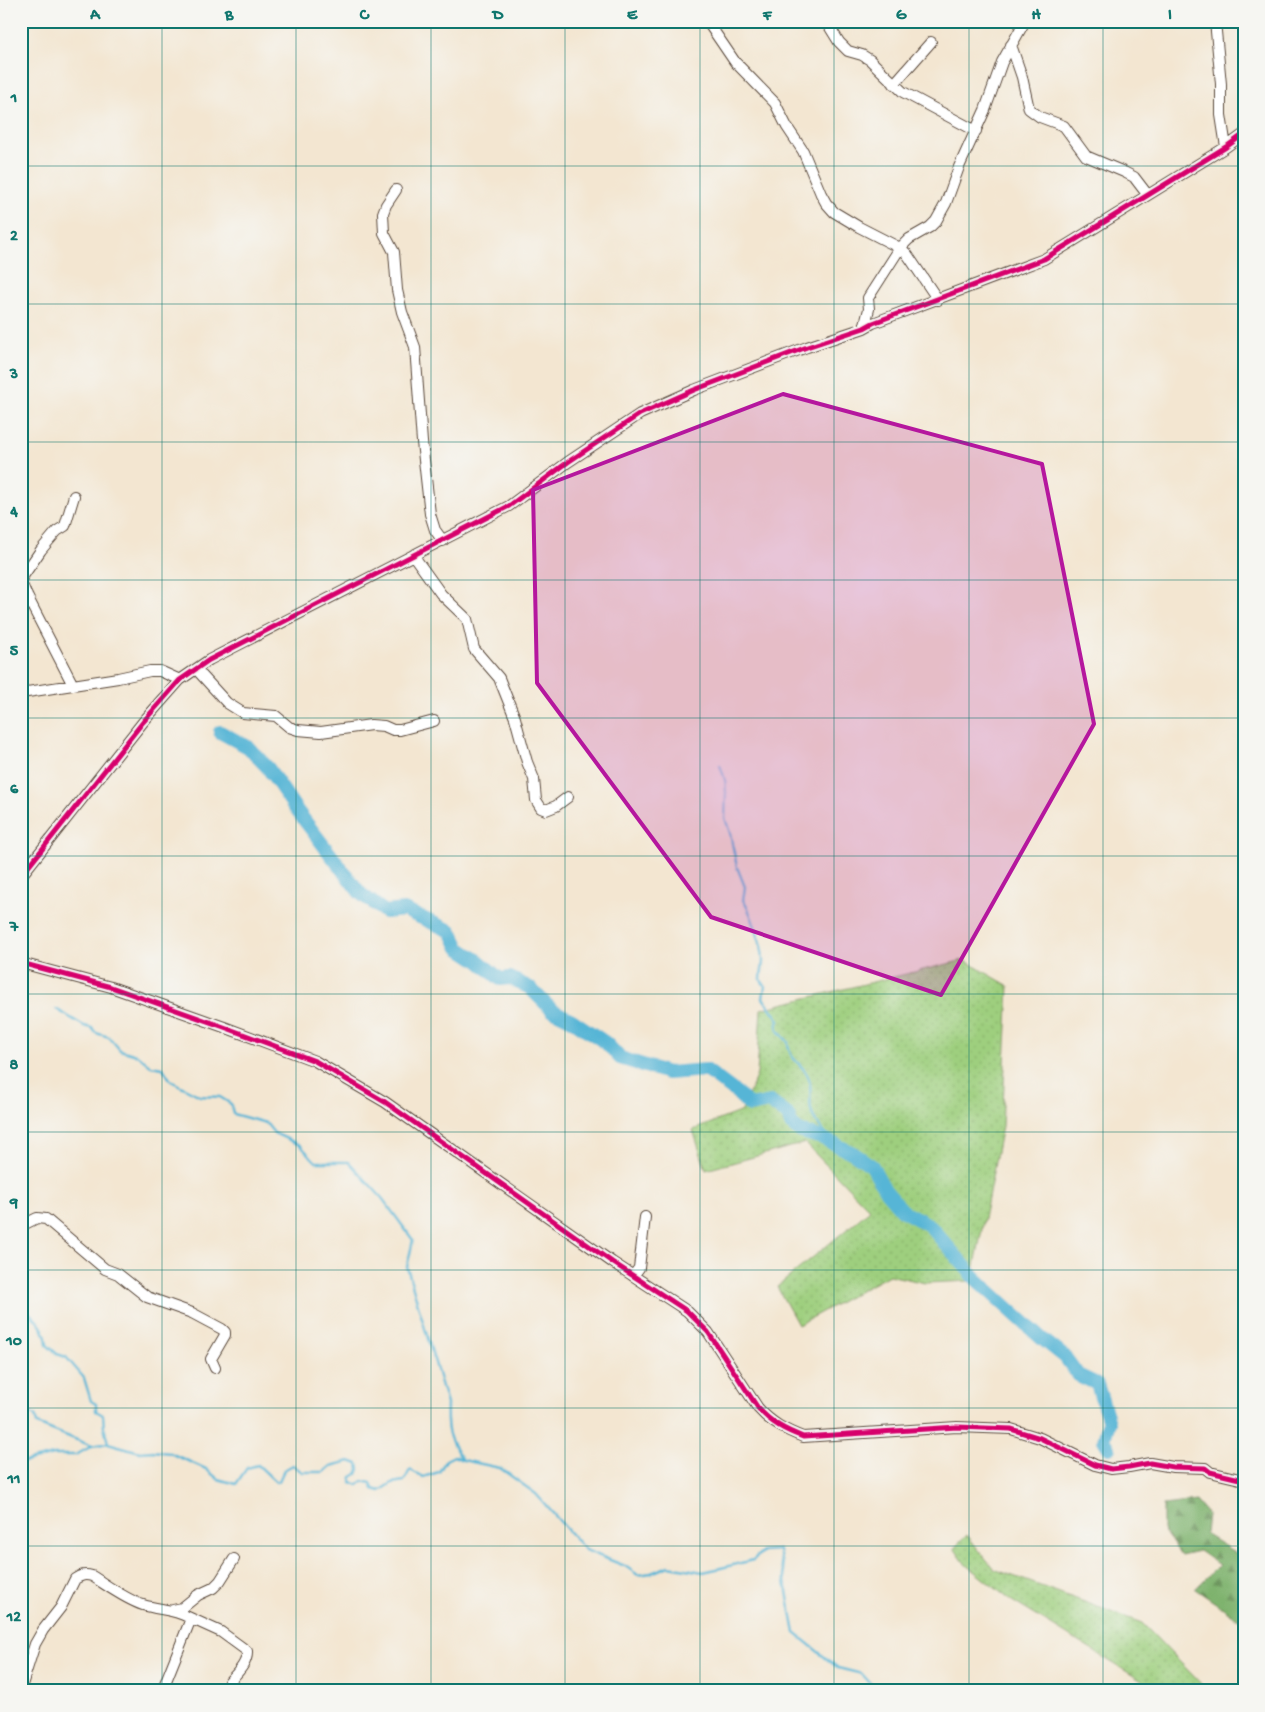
<svg xmlns="http://www.w3.org/2000/svg" width="1265" height="1712" font-family="'Gochi Hand',sans-serif">
	<style>
		.grass { fill: url(#grass-dots); stroke: #6c7c4e }
		.forest { fill: url(#forest-firs); stroke: #5c6e46 }
		.lines { fill: none; stroke-linecap: round; stroke-linejoin: round }
		.stream { stroke: #57b5d6; stroke-width: 2.5 }
		.river { stroke: #57b5d6; stroke-width: 14 }
		.minor-casing { stroke: #574639; stroke-width: 12 }
		.minor { stroke: #fff; stroke-width: 10 }
		.cycleway-casing { stroke: #f6f6f2; stroke-width: 8 }
		.cycleway { stroke: #d6006c; stroke-width: 5 }
		.marked { fill: #b5179e; fill-opacity: 0.2; stroke: #b5179e; stroke-width: 4; stroke-linejoin: round }
		.grid { fill: none; stroke: #0f766e; stroke-width: 1; stroke-opacity: 0.55 }
		.neatline { fill: none; stroke: #0f766e; stroke-width: 2 }
		.grid-label { font-size: 16px; text-anchor: middle; font-weight: bold; fill: #0f766e }
	</style>
	<defs>
		<pattern id="grass-dots" width="8" height="8" patternUnits="userSpaceOnUse" patternTransform="scale(1.25)"><rect width="8" height="8" fill="#9ecf7e"/><path d="M2 2h.1M6 6h.1" fill="none" stroke="#89b26c" stroke-width="1.8" stroke-linecap="round"/></pattern>
		<pattern id="forest-firs" width="22" height="20" patternUnits="userSpaceOnUse" patternTransform="scale(1.25)"><rect width="22" height="20" fill="#7eb26d"/><path d="M5 1l3.5 6h-7zM16 11l3.5 6h-7z" fill="#689159"/></pattern>
	</defs>
	<rect width="100%" height="100%" fill="#f6f6f2"/>
	<filter id="ink" filterUnits="userSpaceOnUse"><feTurbulence type="fractalNoise" baseFrequency=".02" numOctaves="2"/><feDisplacementMap in="SourceGraphic" scale="10" xChannelSelector="R" yChannelSelector="G"/><feConvolveMatrix kernelMatrix="1 2 1 2 8 2 1 2 1" color-interpolation-filters="sRGB"/></filter>
	<filter id="wash" filterUnits="userSpaceOnUse"><feTurbulence type="fractalNoise" baseFrequency=".0096" numOctaves="4" result="noise"/><feDisplacementMap in="SourceGraphic" scale="20" xChannelSelector="R" yChannelSelector="G"/><feGaussianBlur stdDeviation="1.12" result="paint"/><feColorMatrix in="noise" values="0 0 0 0 0 0 0 0 0 0 0 0 0 0 0 0 0 1.4 0 .05"/><feComposite in="paint" operator="in"/></filter>
	<g filter="url(#wash)">
		<rect width="100%" height="100%" fill="#f3e6d1"/>
		<path class="grass" d="M964,960L1009,986L1002,1126L972,1281L925,1283L889,1275L798,1325L777,1287L870,1210L805,1143L706,1170L693,1130L742,1111L757,1074L761,1009Z
			M967,1535L994,1569L1142,1623L1208,1691H1158L1009,1599L966,1565L954,1548Z"/>
		<path class="forest" d="M1196,1501L1207,1514L1205,1534L1244,1558V1626L1239,1619L1195,1589L1219,1565L1199,1551L1181,1555L1163,1530V1505Z"/>
		<g class="lines">
			<path class="stream" d="M720,765L725,780L726,792L725,818L730,833L737,867L745,887L743,900C751,912 763,947 763,960C763,967 761,974 761,980L765,986L763,998L779,1020C774,1032 782,1034 788,1042C788,1061 804,1063 809,1079C812,1088 809,1101 811,1110C813,1123 826,1130 828,1141
				M56,1009L84,1026L92,1028L96,1033L109,1037L120,1050L137,1055L151,1066L163,1068L171,1081L200,1096L220,1097L231,1104L233,1114L266,1123L274,1133L300,1145L316,1162H349L382,1198L413,1240L407,1267L447,1404C446,1430 447,1438 463,1460L500,1468L536,1494L585,1550L625,1566L638,1575L651,1573L669,1566L703,1572L721,1568L753,1560L763,1551L779,1550L795,1633L838,1668L862,1674L871,1684L873,1691
				M21,1304C33,1317 46,1326 47,1345L57,1354L66,1357L84,1378L91,1401L96,1404V1411L103,1415L104,1427L108,1443
				M21,1408L35,1416L37,1424L92,1446
				M21,1461L24,1462L54,1455H76L92,1446L108,1443L140,1452L153,1451L170,1453L206,1469L218,1479L236,1484L247,1468L258,1465L276,1482L279,1481L284,1470L293,1465L302,1472H324L331,1466L350,1461L358,1464L359,1469L357,1474L352,1477L351,1482L358,1485L363,1481L371,1483L373,1489L380,1491L392,1483L404,1481L410,1470L423,1477L439,1472L446,1460L454,1456L463,1460"/>
			<path class="river" d="M220,732L248,747L268,768L295,808L360,893L385,912L404,910L451,931L459,948L479,961L500,979L510,978L530,988L552,1010L572,1020L606,1043L620,1058L668,1073L706,1070L738,1094L750,1106L770,1102L788,1115L791,1124L799,1131L822,1138L853,1153L872,1166L885,1190L903,1211L929,1225L976,1279L1041,1338L1065,1357L1078,1375L1097,1384L1109,1422L1104,1440L1109,1448"/>
		</g>
	</g>
	<g filter="url(#ink)">
		<g class="lines">
			<g class="minor-casing">
				<path id="minor" d="M707,21L735,62L775,103L787,127L803,151L821,194L826,203L834,212L859,227L900,248L907,254L938,300
					M826,21L839,42L848,51L862,55L870,60L903,92L976,131
					M1215,21L1221,84V115L1226,147
					M1011,45L1022,77L1029,109L1040,117L1064,126L1086,156L1124,172L1134,177L1147,194
					M894,84L931,42
					M396,190L386,205L383,213L384,233L394,252L397,290L402,312L415,347L422,442L430,514L435,530L443,541
					M864,328L869,309L868,298L900,248L909,239L930,227L936,221L946,203L959,167L985,110L1002,62L1025,21
					M413,555L441,594L467,619L474,649L499,678L515,718L527,762L534,779L536,800L541,808L546,810L556,806L568,797
					M21,579L41,550L57,531L65,526L74,496
					M21,582L27,596L73,685
					M196,669L227,703L243,713L276,716L289,727L298,730L321,732L371,725L384,726L393,730H400L434,721
					M21,693L118,678L150,671H160L180,680
					M21,876L143,722L180,680L209,660L509,506L568,462L640,414L694,390L807,347L864,328L873,323L1044,259L1226,147L1244,134
					M21,963L111,987L224,1027L315,1061L385,1102L612,1262L687,1311L708,1332L758,1408C771,1423 785,1430 803,1437L957,1427L1011,1429L1040,1438L1095,1465L1111,1469L1129,1467L1150,1463L1173,1467L1205,1468L1210,1472L1244,1480
					M21,1226L37,1218L46,1219L105,1269L118,1274L147,1297L192,1313L222,1329L225,1332V1335L211,1359L215,1368
					M633,1276L639,1268L645,1217
					M173,1610L182,1608L198,1595L213,1588L220,1581L234,1559
					M188,1617L221,1632L247,1651C248,1663 237,1673 229,1682
					M21,1688L35,1644L43,1630L61,1607L75,1579C81,1575 85,1574 92,1576C108,1586 125,1599 143,1605C159,1610 174,1609 188,1617L190,1621L162,1691"/>
			</g>
			<use href="#minor" class="minor"/>
			<g class="cycleway-casing">
				<path id="cycleway" d="M21,876L143,722L180,680L209,660L509,506L568,462L640,414L694,390L807,347L864,328L873,323L1044,259L1226,147L1244,134
					M21,963L111,987L224,1027L315,1061L385,1102L612,1262L687,1311L708,1332L758,1408C771,1423 785,1430 803,1437L957,1427L1011,1429L1040,1438L1095,1465L1111,1469L1129,1467L1150,1463L1173,1467L1205,1468L1210,1472L1244,1480"/>
			</g>
			<use href="#cycleway" class="cycleway"/>
		</g>
	</g>
	<path class="marked" d="M783,394L1042,464L1094,724L941,995L711,917L537,683L533,490Z"/>
	<path class="grid" d="M162,21V1691M296,21V1691M431,21V1691M565,21V1691M700,21V1691M834,21V1691M969,21V1691M1103,21V1691M21,166H1244M21,304H1244M21,442H1244M21,580H1244M21,718H1244M21,856H1244M21,994H1244M21,1132H1244M21,1270H1244M21,1408H1244M21,1546H1244"/>
	<rect width="1265" height="1712" fill="none" stroke="#f6f6f2" stroke-width="55"/>
	<rect x="28" y="28" width="1210" height="1656" class="neatline"/>
	<g class="grid-label">
		<text x="95" y="19">A</text>
		<text x="229" y="19">B</text>
		<text x="364" y="19">C</text>
		<text x="498" y="19">D</text>
		<text x="632" y="19">E</text>
		<text x="767" y="19">F</text>
		<text x="901" y="19">G</text>
		<text x="1036" y="19">H</text>
		<text x="1170" y="19">I</text>
		<text x="14" y="102">1</text>
		<text x="14" y="240">2</text>
		<text x="14" y="378">3</text>
		<text x="14" y="516">4</text>
		<text x="14" y="655">5</text>
		<text x="14" y="793">6</text>
		<text x="14" y="931">7</text>
		<text x="14" y="1069">8</text>
		<text x="14" y="1207">9</text>
		<text x="14" y="1345">10</text>
		<text x="14" y="1483">11</text>
		<text x="14" y="1621">12</text>
	</g>
</svg>
